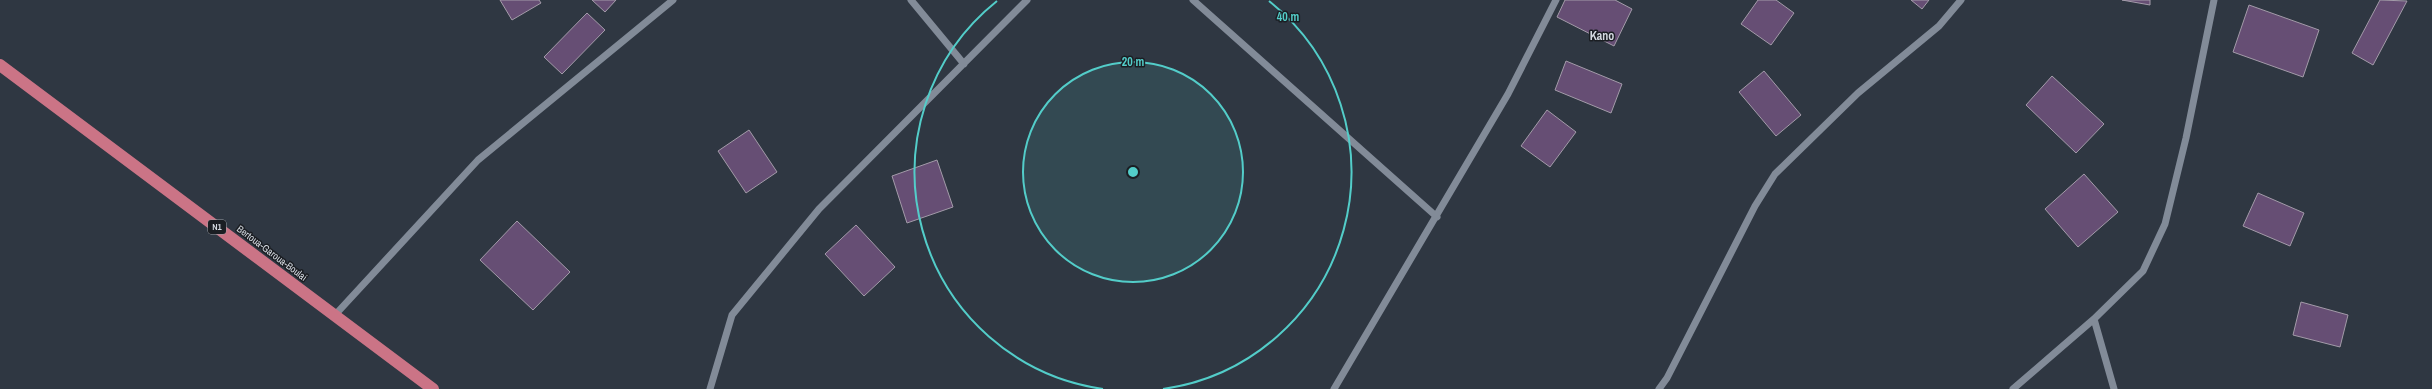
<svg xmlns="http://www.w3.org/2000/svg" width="2432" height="389" font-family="'Archivo Narrow',sans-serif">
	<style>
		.building { fill: #664e74; stroke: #a39ba9 }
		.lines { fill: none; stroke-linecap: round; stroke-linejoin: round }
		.minor { stroke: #828b98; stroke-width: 7 }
		.highway { stroke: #cb7486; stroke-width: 12 }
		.ring { fill: none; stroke: #53cdc9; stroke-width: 2 }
		.labels { text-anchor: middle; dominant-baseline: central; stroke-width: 3; stroke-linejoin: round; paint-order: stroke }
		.shield { fill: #1b1e23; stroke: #9ca1a7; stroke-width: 1 }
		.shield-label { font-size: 9px; font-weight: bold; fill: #d4d9e0 }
		.street-label { font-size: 10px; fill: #d4d9e0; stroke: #1b1e23 }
		.quarter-label { font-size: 12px; font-weight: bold; fill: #d4d9e0; stroke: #1b1e23 }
		.centre { fill: #53cdc9; stroke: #1b1e23; stroke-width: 2 }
		.ring-label { font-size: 12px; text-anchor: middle; font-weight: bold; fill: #53cdc9; stroke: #1b1e23; stroke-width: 3; stroke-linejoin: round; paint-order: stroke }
	</style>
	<rect width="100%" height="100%" fill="#2f3742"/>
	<path class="building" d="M500,0H539L541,3L512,20Z
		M592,0H616L605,12Z
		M1565,0H1615L1632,9L1614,46L1557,17Z
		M1758,0H1776L1794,13L1771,45L1741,24Z
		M1911,0H1929L1922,9Z
		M2122,0H2150V5Z
		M2380,0L2407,1L2373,65L2352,53Z
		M2249,5L2319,30L2303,77L2233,52Z
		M587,13L605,30L562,74L544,57Z
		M1566,61L1622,84L1611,113L1555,90Z
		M1764,71L1801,115L1776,136L1739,92Z
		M2052,76L2104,124L2076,153L2026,105Z
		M1547,110L1576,132L1550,167L1521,146Z
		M749,130L777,172L746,193L718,151Z
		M937,160L953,207L907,223L892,176Z
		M2084,174L2118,212L2078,247L2045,209Z
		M2258,193L2304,213L2290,246L2243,226Z
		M517,221L570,272L533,310L480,260Z
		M856,225L895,267L864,296L825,254Z
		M2301,302L2348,315L2340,347L2293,335Z"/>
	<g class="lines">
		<path class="minor" d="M911,0L964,64
			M1193,0L1437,217
			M335,315L478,160L673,0
			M2094,319L2114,389
			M710,389L732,315L819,209L1027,0
			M1334,389L1508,94L1556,0
			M1659,389L1667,378L1755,206L1775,174L1858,93L1939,26L1961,0
			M2013,389L2094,319L2143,271L2165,224L2186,138L2214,0"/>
		<path class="highway" d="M0,65L433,389"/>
	</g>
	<circle cx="1133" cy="172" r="110" fill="#53cdc9" fill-opacity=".12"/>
	<g class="ring">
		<circle cx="1133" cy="172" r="110"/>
		<path d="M1103 389A219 219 0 0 1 997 1M1269 1A219 219 0 0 1 1163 389"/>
	</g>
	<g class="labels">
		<rect class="shield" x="208" y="220" width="18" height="14" rx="3"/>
		<g class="shield-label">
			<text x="217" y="227">N1</text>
		</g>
		<g class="street-label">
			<text transform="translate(272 253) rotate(37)">Bertoua-Garoua-Boulai</text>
		</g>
		<g class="quarter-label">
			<text x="1602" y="36">Kano</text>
		</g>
	</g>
	<circle cx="1133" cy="172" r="6" class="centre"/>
	<g class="ring-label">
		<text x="1288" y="21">40 m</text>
		<text x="1133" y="66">20 m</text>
	</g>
</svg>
